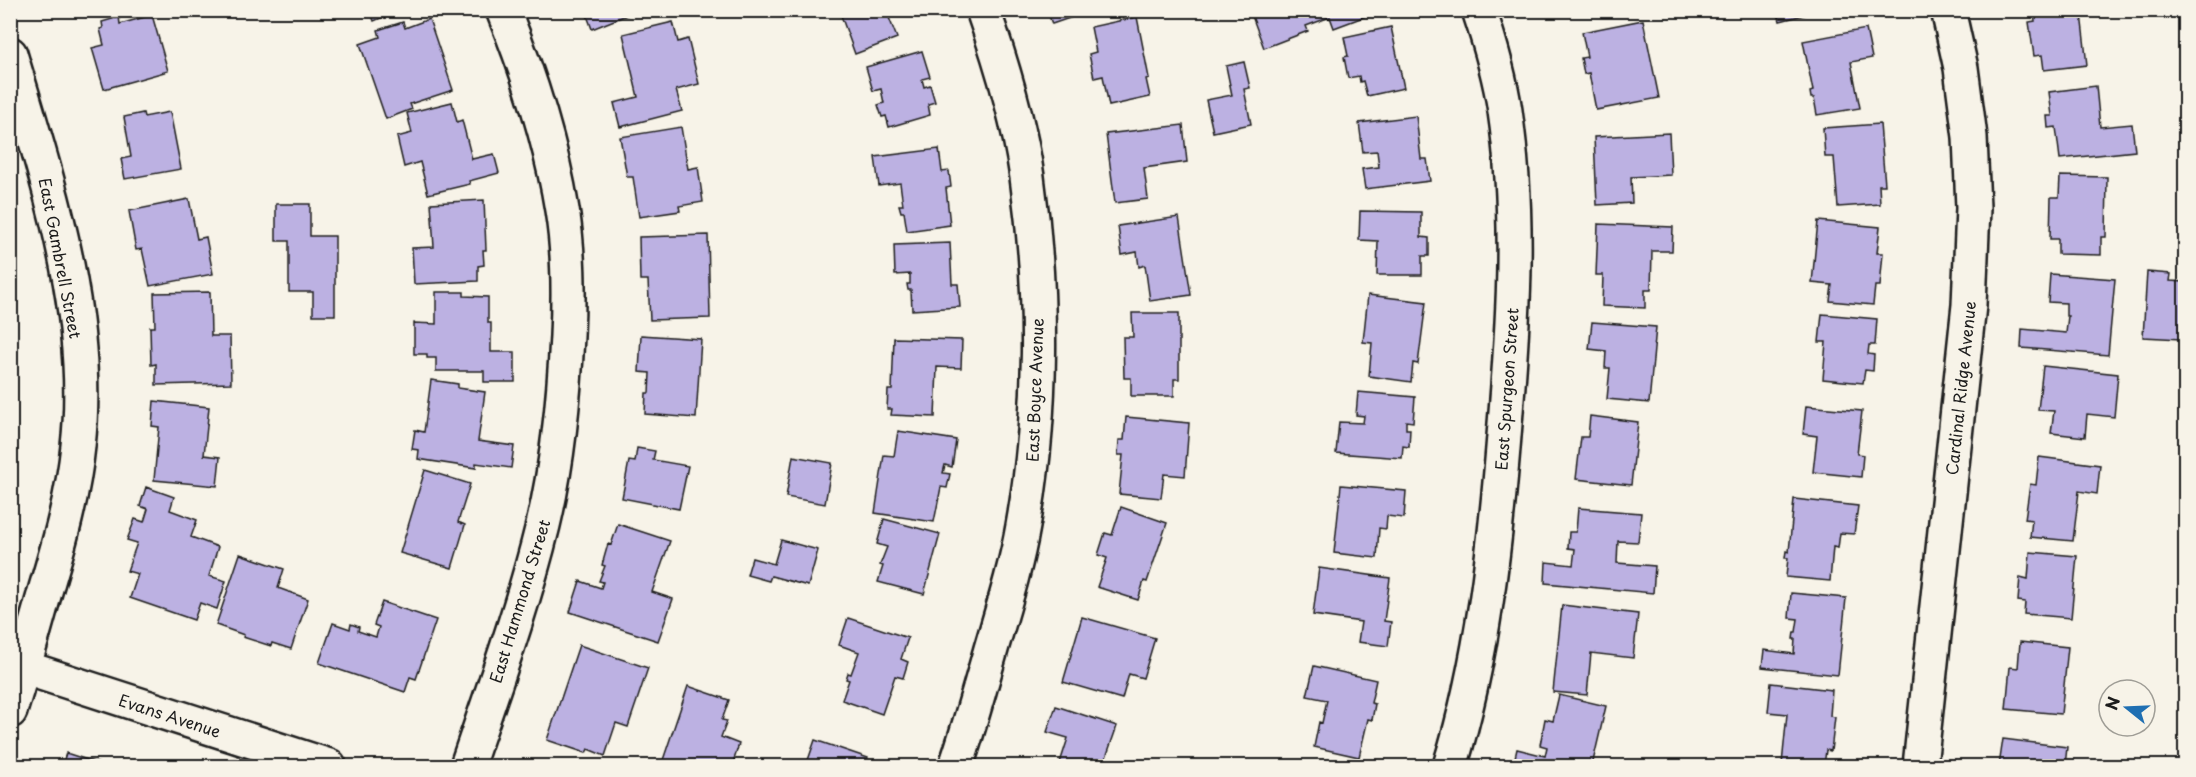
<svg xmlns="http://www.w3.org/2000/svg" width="2196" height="777" font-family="'Playpen Sans',sans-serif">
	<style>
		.building { fill: #bcb1e2; stroke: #1c1c1c; stroke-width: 1.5 }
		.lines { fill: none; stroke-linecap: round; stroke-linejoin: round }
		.street-casing { stroke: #1c1c1c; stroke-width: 38 }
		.street { stroke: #f7f3e8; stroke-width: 33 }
		.labels { text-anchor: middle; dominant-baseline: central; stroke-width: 4.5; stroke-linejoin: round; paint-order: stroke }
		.street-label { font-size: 16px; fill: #1c1c1c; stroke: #f7f3e8 }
	</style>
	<rect width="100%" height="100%" fill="#f7f3e8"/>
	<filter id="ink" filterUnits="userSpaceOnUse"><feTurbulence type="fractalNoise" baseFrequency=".0167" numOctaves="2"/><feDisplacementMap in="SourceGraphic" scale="12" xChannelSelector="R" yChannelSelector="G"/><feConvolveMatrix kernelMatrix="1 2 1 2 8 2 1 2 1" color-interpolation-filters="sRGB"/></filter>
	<g filter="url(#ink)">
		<path class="building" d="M370,10H399L374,21Z
			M585,10H639L592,29Z
			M839,10H886L897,38L855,54Z
			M1047,10H1093L1052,24Z
			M1267,10H1373L1374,13L1334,28L1330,17L1306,26L1308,31L1264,48L1252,16Z
			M1777,10H1823L1780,21Z
			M2034,10H2097L2081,14L2087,65L2044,70L2042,55L2034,56L2029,22L2035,21Z
			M152,15L168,71L104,89L92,48L104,45L100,29L103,28L102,22L119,17L120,24Z
			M1137,17L1149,78L1146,79L1150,97L1109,106L1103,76L1094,78L1089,54L1096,52L1091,27Z
			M429,19L453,90L410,104L412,109L386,119L360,44L380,37L378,30L403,22L405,28Z
			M1643,20L1659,98L1596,110L1589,73L1584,74L1581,58L1587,57L1582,32Z
			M673,22L678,42L688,39L699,84L676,90L682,111L620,127L614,103L638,97L623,34Z
			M1391,27L1404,88L1367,96L1363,81L1360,82L1359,76L1348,78L1344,57L1348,56L1344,37Z
			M1866,29L1872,58L1851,62L1860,108L1817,115L1814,98H1811L1810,92L1813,91L1803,41Z
			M922,51L930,77L922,79L924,87L930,85L935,102L928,104L930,115L889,127L886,116L882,117L878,105L884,103L881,89L873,91L866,67Z
			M1244,62L1250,88L1244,89L1251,124L1213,132L1206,100L1232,95L1226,66Z
			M2096,86L2100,127L2132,124L2135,151L2060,159L2056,127L2048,128L2047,116H2052L2049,92Z
			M452,102L457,122L462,120L472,159L494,154L499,173L469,181L470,184L428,194L420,162L404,167L397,137L412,133L407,113Z
			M170,112L181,169L125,179L121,159L131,157L124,117L143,113L144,117Z
			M1416,116L1421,159H1427L1430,181L1365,189L1362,169L1379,167L1377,151L1363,152L1359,123Z
			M1880,124L1885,185H1879L1880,204L1838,207L1834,157H1825L1823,128Z
			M1183,125L1187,162L1144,168L1148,199L1115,203L1106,134Z
			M681,127L688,169L698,167L703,202L679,206L680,211L639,217L633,177H627L620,137Z
			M1669,133L1671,175L1631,177L1632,203L1597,205L1594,137Z
			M939,149L942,172L949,171L951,187L946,188L950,225L907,231L904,212H901L899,205H903L900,183L879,186L875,157Z
			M2060,176L2107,177L2106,237H2101V255L2058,254V239H2050L2051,197H2059Z
			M189,199L197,239L206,237L213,274L150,286L142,249L136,250L129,211Z
			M484,200L486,250H483L484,265L478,266V281L414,284L412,248L434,247L431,203Z
			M276,204H310V236H335V315H313V292H289V241H276Z
			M1360,211L1421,212V237L1429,238V256H1422V275H1377L1378,241L1359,240Z
			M1179,217L1191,295L1150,301L1145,265L1139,267L1137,252L1122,255L1118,226Z
			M1818,221L1880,227L1877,253H1883L1880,286H1875L1873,305L1830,301L1832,285L1812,283Z
			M1598,224L1673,227L1672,251H1652L1651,290H1645V308L1602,306L1603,275H1596Z
			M708,235L710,318L650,320L648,280H640L639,237Z
			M950,243L952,284H958L960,307L912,310L911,290H908L907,284H910V274L895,275L894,245Z
			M2147,272L2171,274L2170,281L2185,282L2181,339L2143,337Z
			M2050,274L2115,279L2108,355L2021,348L2022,329L2066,333L2068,316H2066V303L2048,302Z
			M210,292L211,336H230L231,383L156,385V364L151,365L150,327H155L154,293Z
			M436,292H464V296L488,297V323H491V352H515V382H484V371H436V358H427V354H414V323L436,324Z
			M1368,295L1426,302L1418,364L1413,363L1411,382L1369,376L1372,343L1363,342Z
			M1132,313H1179V379H1174V396H1131V378H1124L1123,337H1133Z
			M1822,314L1877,319L1875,345H1869L1868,354L1874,355L1873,371L1865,370L1863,383L1823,379L1826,342H1819Z
			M1592,322L1656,327L1649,403L1607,399L1610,368H1605L1606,351L1589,349Z
			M641,335L701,339L696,418L645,414L646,393H649L650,373L639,372Z
			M894,338L962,340L961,368L937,367L935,417L891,415L892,409H887L888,390H892Z
			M2043,366L2118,374L2114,417L2087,414L2085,437L2051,433L2054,411L2038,410Z
			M431,380L458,384V388L485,392L478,441L514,446L511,468L476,463V468L418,459L419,450L412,449L415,430L424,432Z
			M1358,392L1415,397L1413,422L1406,421V429H1410L1409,447L1403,446L1402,458L1336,453L1339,422L1363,423L1364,416L1356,415Z
			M154,401L209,407L204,455L220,457L217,486L154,480L159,427L152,426Z
			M1806,406L1862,411L1857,454L1863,455L1861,477L1813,472L1817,436L1803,434Z
			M1590,416L1638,422L1631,485L1576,479L1581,437H1588Z
			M1126,417L1189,423L1185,476L1164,474L1161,498L1119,494L1123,455H1118L1119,440H1124Z
			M898,431L956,440L952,467L945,465L943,473L950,474L947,488L941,487L934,522L875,513L884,455L894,456Z
			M637,448L655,451L653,460L688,466L679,509L622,498L629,461L635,462Z
			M793,456L832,463L825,504L786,497Z
			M2039,457L2100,465L2097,494L2079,491L2073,541L2030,537L2032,520L2025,519L2030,484L2036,485Z
			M425,470L470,484L458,522L465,525L452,568L400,553Z
			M1341,485L1406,491L1404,518L1387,516L1386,529L1379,528L1377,558L1334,553Z
			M146,487L174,497L170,510L197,520L191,537L218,547L209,576L226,581L217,609L200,603L194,620L130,598L138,574L127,571L137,543L127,540L135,519L144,522L148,509L140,506Z
			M1794,499L1858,506L1854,534L1840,533L1838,548L1833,547L1830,581L1786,577L1788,558H1785L1786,551L1789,552Z
			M1121,507L1167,523L1147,582L1144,581L1138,600L1097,587L1107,558L1098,555L1105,533L1112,535Z
			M1578,508L1641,513L1638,542L1618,541L1617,563L1655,566L1653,593L1545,583L1546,562L1573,565L1575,549L1568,548L1569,532H1576Z
			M884,519L940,534L924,594L878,582L883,566L880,565L887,547L877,544Z
			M618,524L670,541L652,592L673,599L658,641L570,612L580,581L601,588L603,582L599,581L605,566L602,565L608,544L611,545Z
			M781,540L818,550L808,586L771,576L769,581L747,575L752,558L774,564Z
			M2030,552L2077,556L2071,618L2024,614L2025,602L2018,601L2020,577L2028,579Z
			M240,554L284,569L278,588L308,599L291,649L272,643L271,646L243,637L244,635L216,625Z
			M1319,568L1390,578L1384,621L1391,622L1388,646L1358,642L1361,622L1313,615Z
			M1791,593L1846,598L1838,675L1762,667L1764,650L1794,654L1795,639H1793L1794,632H1796L1798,619L1789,618Z
			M382,602L436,620L416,679L410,677L405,692L319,663L333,623L350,629L351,624L359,627L358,631L376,637L379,627L374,625Z
			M1562,605L1638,614L1633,658L1591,653L1587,695L1553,692Z
			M1082,617L1155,638L1143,678L1129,674L1122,699L1063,682Z
			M848,618L908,638L901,659L908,662L903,678L895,676L882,714L842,700L849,680L846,679L848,673L851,674L859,652L839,645Z
			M2020,642L2068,647L2061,714L2006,709L2010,667L2018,668Z
			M579,645L648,668L628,727L616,723L605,756L588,749L586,753L547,740Z
			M1314,666L1376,680L1371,703L1375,704L1372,720L1368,719L1359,757L1314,747L1319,722L1322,723L1327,700L1307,696Z
			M1771,683L1832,690L1830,716L1835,717L1831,751L1826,750L1824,766L1782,764L1787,714L1768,712Z
			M688,686L729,700L722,720L727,721L721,737L739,744L732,766H661Z
			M1559,695L1606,706L1592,766H1513L1517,749L1545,756L1547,747L1540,745L1545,719L1553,721Z
			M1056,706L1117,726L1103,766H1059L1068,738L1047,732Z
			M2003,739L2067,747L2065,766H1999Z
			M815,740L868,758L865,766H806Z
			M66,753L106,766H62Z"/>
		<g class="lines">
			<g class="street-casing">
				<path id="street" d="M10,54C47,179 93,315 78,446C73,495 60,541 46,588C35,629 23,670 10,711
					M10,663L329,766
					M467,766C494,686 523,607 543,525C558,463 564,399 567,336C569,294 569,251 562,210C551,142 529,74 503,10
					M956,766C969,728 980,688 991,649C1003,608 1016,567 1023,526C1043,414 1043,290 1027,177C1019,121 1002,64 983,10
					M1450,766C1483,659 1495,548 1504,436C1513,329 1521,219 1505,111C1500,77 1490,43 1479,10
					M1920,766L1969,305L1973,208L1970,137L1961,68L1948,10"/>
			</g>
			<use href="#street" class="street"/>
		</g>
	</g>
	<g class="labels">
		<g class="street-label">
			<text transform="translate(61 258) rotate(79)">East Gambrell Street</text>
			<text transform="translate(1960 388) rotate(-84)">Cardinal Ridge Avenue</text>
			<text transform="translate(1506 389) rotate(-86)">East Spurgeon Street</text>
			<text transform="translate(1034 390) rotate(-88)">East Boyce Avenue</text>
			<text transform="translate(519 601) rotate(-73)">East Hammond Street</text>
			<text transform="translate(170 715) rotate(18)">Evans Avenue</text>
		</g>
	</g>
	<rect width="2196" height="777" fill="none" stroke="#f7f3e8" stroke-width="36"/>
	<rect x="18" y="18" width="2160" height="741" fill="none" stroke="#1c1c1c" stroke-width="2" filter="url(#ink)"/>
	<g transform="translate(2127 708) rotate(288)"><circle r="28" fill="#f7f3e8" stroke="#9f9d96" stroke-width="1.5"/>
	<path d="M0-4.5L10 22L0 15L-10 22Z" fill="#1f6fb2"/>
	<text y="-9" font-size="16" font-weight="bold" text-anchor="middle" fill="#1c1c1c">N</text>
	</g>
</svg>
